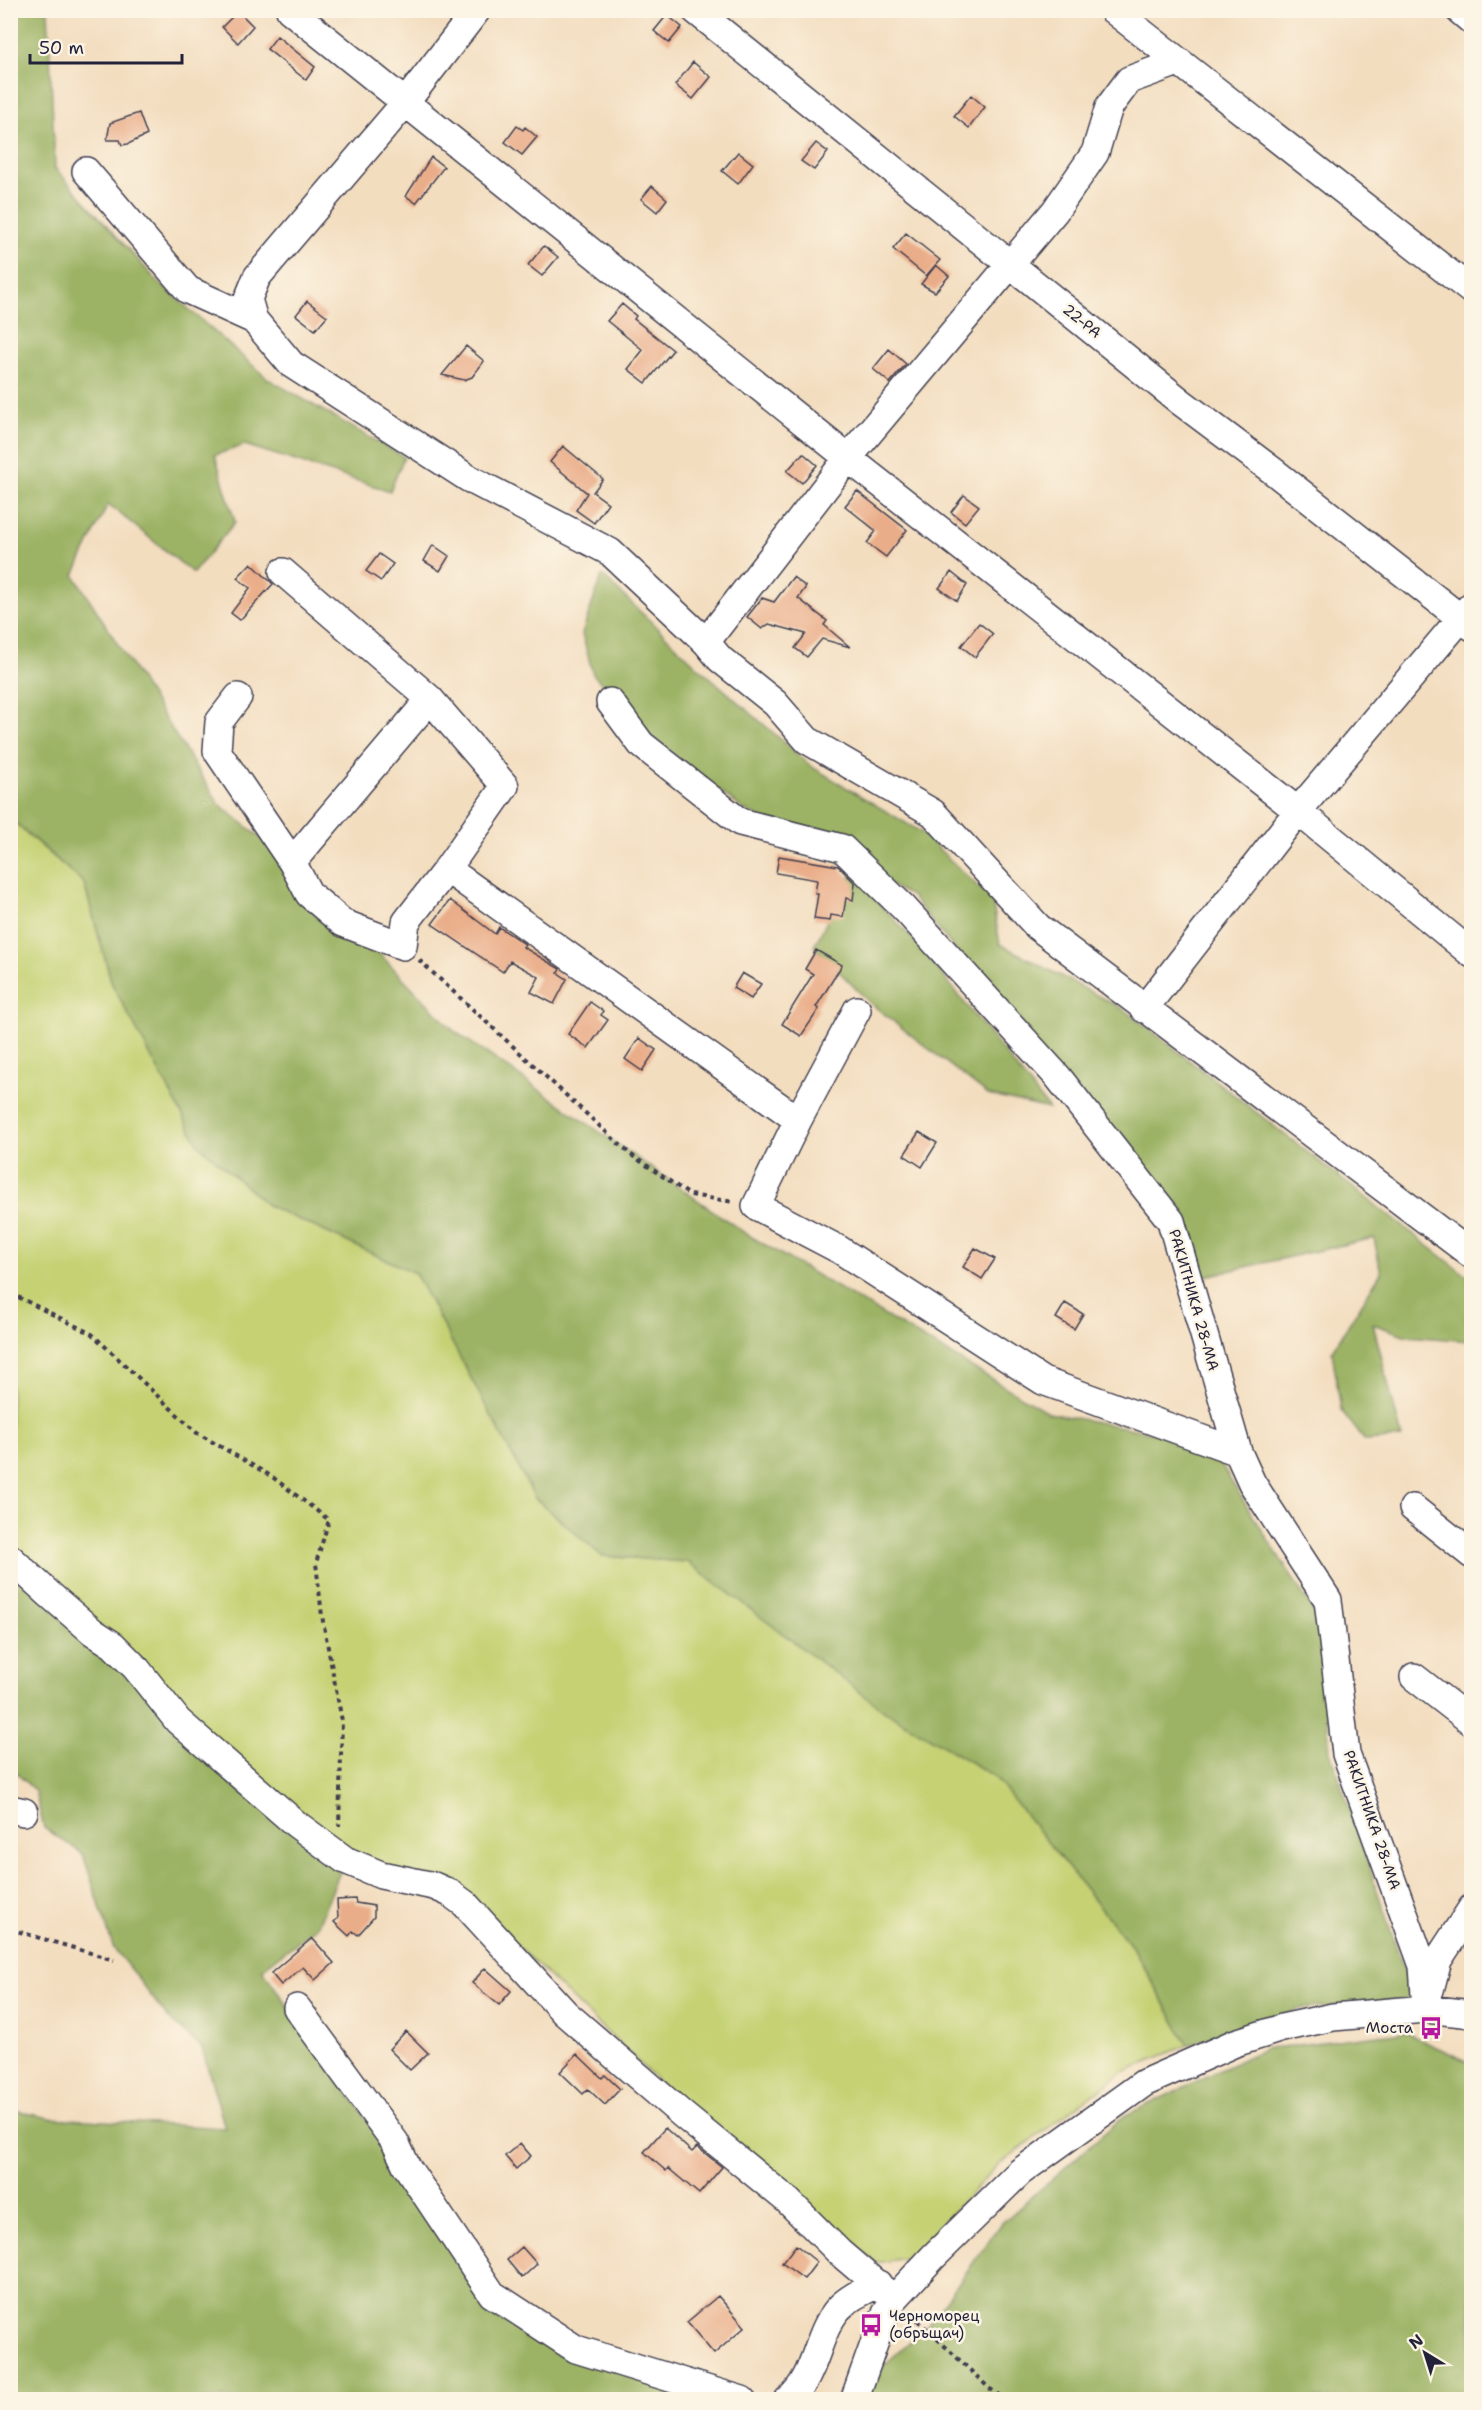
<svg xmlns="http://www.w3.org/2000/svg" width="1482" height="2410" font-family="'Shantell Sans',sans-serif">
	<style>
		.green { fill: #c5d173; stroke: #747a57; stroke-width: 1.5 }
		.forest { fill: #9cb365; stroke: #5f6a50; stroke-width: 1.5 }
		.building { fill: #eaad89 }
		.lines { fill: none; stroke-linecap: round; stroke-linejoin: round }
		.minor-casing { stroke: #413e4f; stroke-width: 30 }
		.path { stroke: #413e4f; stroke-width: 4; stroke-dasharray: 4.5 4.5; stroke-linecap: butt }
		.minor { stroke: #fff; stroke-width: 27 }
		.labels { text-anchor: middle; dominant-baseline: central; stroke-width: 5; stroke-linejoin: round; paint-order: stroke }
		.street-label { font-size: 15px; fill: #22223b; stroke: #fcf5e5 }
		.poi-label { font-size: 15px; fill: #22223b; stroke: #fcf5e5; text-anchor: end }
	</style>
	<rect width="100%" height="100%" fill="#fcf5e5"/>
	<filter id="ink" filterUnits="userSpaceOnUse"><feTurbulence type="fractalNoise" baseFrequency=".0167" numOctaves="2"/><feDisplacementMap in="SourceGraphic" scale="12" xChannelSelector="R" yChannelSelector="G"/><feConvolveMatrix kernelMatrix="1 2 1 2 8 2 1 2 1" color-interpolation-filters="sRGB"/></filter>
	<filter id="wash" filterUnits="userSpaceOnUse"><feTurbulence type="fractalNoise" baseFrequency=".008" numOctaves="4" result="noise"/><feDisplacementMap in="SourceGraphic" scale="24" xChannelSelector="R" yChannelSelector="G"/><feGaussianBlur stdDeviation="1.35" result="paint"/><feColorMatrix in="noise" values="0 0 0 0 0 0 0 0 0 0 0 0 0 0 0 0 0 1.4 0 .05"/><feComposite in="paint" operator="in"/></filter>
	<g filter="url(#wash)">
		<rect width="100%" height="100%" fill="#f3ddbf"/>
		<path class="green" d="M10,819L84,883L112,984L267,1205L415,1273L535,1498L602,1556L688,1562L885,1711L994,1776L1134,1949L1188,2045L1125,2071L998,2165L910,2257L876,2263L686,2108L455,1886L345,1860L11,1558Z"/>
		<path class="forest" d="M48,10L55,168L158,282L268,379L404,457L390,491L245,445L215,455L235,522L193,573L108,504L74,575L219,804L292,863L453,1030L745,1233L1049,1413L1207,1443L1319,1620L1330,1752L1414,1999L1300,2009L1188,2045L1134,1949L994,1776L885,1711L688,1562L602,1556L535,1498L415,1273L267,1205L198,1144L112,984L84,883L11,819L10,11Z
			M602,575L696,665L812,767L921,832L992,900L1000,944L1123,1009L1471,1279L1470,1341L1407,1336L1373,1324L1402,1438L1365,1441L1341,1410L1332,1351L1381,1273L1374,1238L1192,1279L1176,1220L911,896L743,809L650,737L593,674L582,634Z
			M852,874L921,948L1049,1109L988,1095L870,1003L814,946Z
			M10,1558L345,1860L317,1927L262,1969L488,2293L575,2352L749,2399H11V2110L50,2118L225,2128L202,2048L169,2019L113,1947L83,1854L44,1828L35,1791L11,1768Z
			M1404,2032L1471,2063V2399L846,2400L928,2325L1002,2223L1124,2116L1264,2049Z"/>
		<g id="blocks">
			<path class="building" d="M238,11L253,26L238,43L222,27Z
				M667,15L682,27L669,43L654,31Z
				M277,36L315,67L306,80L267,49Z
				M693,62L711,77L693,99L675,85Z
				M971,95L985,107L969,128L954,116Z
				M139,113L147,135L128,144L122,145L120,140H107L110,123Z
				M517,126L523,130L525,127L537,137L522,155L505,142Z
				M816,143L828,152L814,170L801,161Z
				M738,152L753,164L738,184L722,171Z
				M431,157L444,167L416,203L406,196Z
				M652,186L667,199L657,212L641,199Z
				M906,233L940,260L926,276L893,249Z
				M544,246L558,257L542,276L528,265Z
				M936,265L949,276L935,292L921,284Z
				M307,301L327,316L315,330L296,315Z
				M622,304L636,316L634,319L673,350L646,383L628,369L643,350L607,321Z
				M466,346L484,361L472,377L464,380L442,375Z
				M889,349L906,364L890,383L873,369Z
				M563,446L603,479L593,492L608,503L594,523L576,510L587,493L550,462Z
				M803,453L817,465L802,483L787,471Z
				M857,491L907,530L886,557L867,543L876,531L845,506Z
				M964,495L979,506L965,523L951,512Z
				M433,545L449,556L440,571L424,561Z
				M379,554L393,564L381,581L366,571Z
				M251,563L273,584L240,620L231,613L250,588L237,578Z
				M951,572L967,585L957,601L939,588Z
				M793,577L806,587L798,598L827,621L824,625L850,647L822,639L807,657L795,648L806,634L769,624L762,629L747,617L762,598L774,602Z
				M979,623L993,634L975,657L961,646Z
				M779,856L838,866L855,883L853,900L846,898L843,917L831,915L830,921L814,919L818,894H815L817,880L776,873Z
				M450,900L495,934L499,927L525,944L523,947L560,969L558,973L567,979L554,1004L531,992L539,977L510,961L503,972L432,924Z
				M816,950L842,965L816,1007L819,1009L801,1036L782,1024L813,974L805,969Z
				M742,973L761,984L751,999L733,988Z
				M590,1002L603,1011L601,1015L608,1020L588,1048L568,1034Z
				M639,1038L656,1050L642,1071L625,1059Z
				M919,1132L937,1143L922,1167L904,1155Z
				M975,1248L995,1259L982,1279L963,1267Z
				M1065,1303L1083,1314L1074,1329L1056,1318Z
				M355,1899L356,1903L374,1906V1917L358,1935L353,1931L349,1936L334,1922L338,1918L337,1900Z
				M312,1938L334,1963L315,1980L303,1967L281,1985L271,1973Z
				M485,1968L511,1991L499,2005L472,1983Z
				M406,2031L428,2053L410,2070L389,2049Z
				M577,2054L602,2078L605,2075L620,2089L605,2105L588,2089L583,2094L560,2072Z
				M665,2128L692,2152L697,2147L722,2167L699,2194L668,2168L666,2171L644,2152Z
				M520,2143L531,2156L516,2169L505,2156Z
				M796,2245L817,2262L804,2279L782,2263Z
				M522,2247L537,2264L522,2278L507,2260Z
				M718,2296L745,2327L714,2354L687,2322Z"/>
		</g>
	</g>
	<g filter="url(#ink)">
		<use href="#blocks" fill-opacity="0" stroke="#413e4f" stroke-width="1.5"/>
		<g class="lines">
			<g class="minor-casing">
				<path id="minor" d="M290,10L848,458L1298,811L1472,954
					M695,10L1181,402L1273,471L1472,627
					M1113,10L1472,291
					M1459,10L1472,21
					M86,171L188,290L254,320L291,364L468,478L610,552L706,642L720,659L775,703L807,740L933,813L1038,927L1472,1255
					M254,320L248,299L257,277L405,103L477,10
					M283,572L430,699L505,786L447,869L798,1120
					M706,642L848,458L1055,211L1095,153L1109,107L1129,80L1178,62
					M238,697L219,722L217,751L292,862
					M430,699L292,862L309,894L343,923L403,946L406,922L447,869
					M610,702L641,744L740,822L842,848L904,908L1058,1077L1171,1221L1238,1452L1252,1483L1328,1600L1346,1754L1423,1966L1426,2009
					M1144,1009L1298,811L1471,606
					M857,1010L798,1120L756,1206L840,1250L1043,1381L1238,1452
					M1413,1508L1472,1555
					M10,1558L50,1595L93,1632L113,1645L136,1668L178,1721L296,1824L345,1860L381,1875L434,1886L450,1893L465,1904L565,2013L683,2115L787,2200L840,2253L894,2299
					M1414,1677L1472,1722
					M10,1809L24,1812
					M1430,1990L1438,1960L1472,1908
					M297,2008L395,2142L407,2167L492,2294L576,2349L742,2400
					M788,2400C817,2377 815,2336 838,2309C849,2297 864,2291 878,2284
					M854,2400L883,2319L894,2299L933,2257L1020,2172L1144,2083L1235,2043L1282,2028L1333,2017L1426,2009L1472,2014"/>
			</g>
			<path class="path" d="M419,960L630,1154L690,1195L734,1202
				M10,1293L92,1334L197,1433L271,1476L329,1520L316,1563L322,1616L342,1721L339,1826
				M10,1929L114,1960
				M911,2314L989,2388L1006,2400"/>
			<use href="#minor" class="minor"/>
		</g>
	</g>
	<defs>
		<g id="bus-bare" transform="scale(1.8)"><path d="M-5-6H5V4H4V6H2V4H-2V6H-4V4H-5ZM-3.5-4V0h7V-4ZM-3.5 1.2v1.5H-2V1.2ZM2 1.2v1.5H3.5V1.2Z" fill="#b5179e" stroke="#fcf5e5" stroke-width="2.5" paint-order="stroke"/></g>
	</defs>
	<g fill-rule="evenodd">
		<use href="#bus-bare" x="1431" y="2028"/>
		<use href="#bus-bare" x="871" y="2325"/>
	</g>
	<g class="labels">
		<g class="street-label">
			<text transform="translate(1082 321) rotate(39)">22-РА</text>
			<text transform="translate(1194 1300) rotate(74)">РАКИТНИКА 28-МА</text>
			<text transform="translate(1372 1820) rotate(71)">РАКИТНИКА 28-МА</text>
		</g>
		<g class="poi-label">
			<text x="1413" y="2028">Моста</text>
			<text x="889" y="2316" text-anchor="start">Черноморец<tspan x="889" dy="17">(обръщач)</tspan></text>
		</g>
	</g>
	<rect width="1482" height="2410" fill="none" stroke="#fcf5e5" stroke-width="36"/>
	<g transform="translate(1425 2353) rotate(322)" stroke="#fcf5e5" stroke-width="4.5" paint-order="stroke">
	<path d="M0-4.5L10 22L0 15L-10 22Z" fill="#22223b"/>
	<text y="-9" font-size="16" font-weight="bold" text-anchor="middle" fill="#22223b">N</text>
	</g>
	<path d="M30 54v9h152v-9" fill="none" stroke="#22223b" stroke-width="3"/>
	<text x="39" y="54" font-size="18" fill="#22223b" stroke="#fcf5e5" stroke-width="4.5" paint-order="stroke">50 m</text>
</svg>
